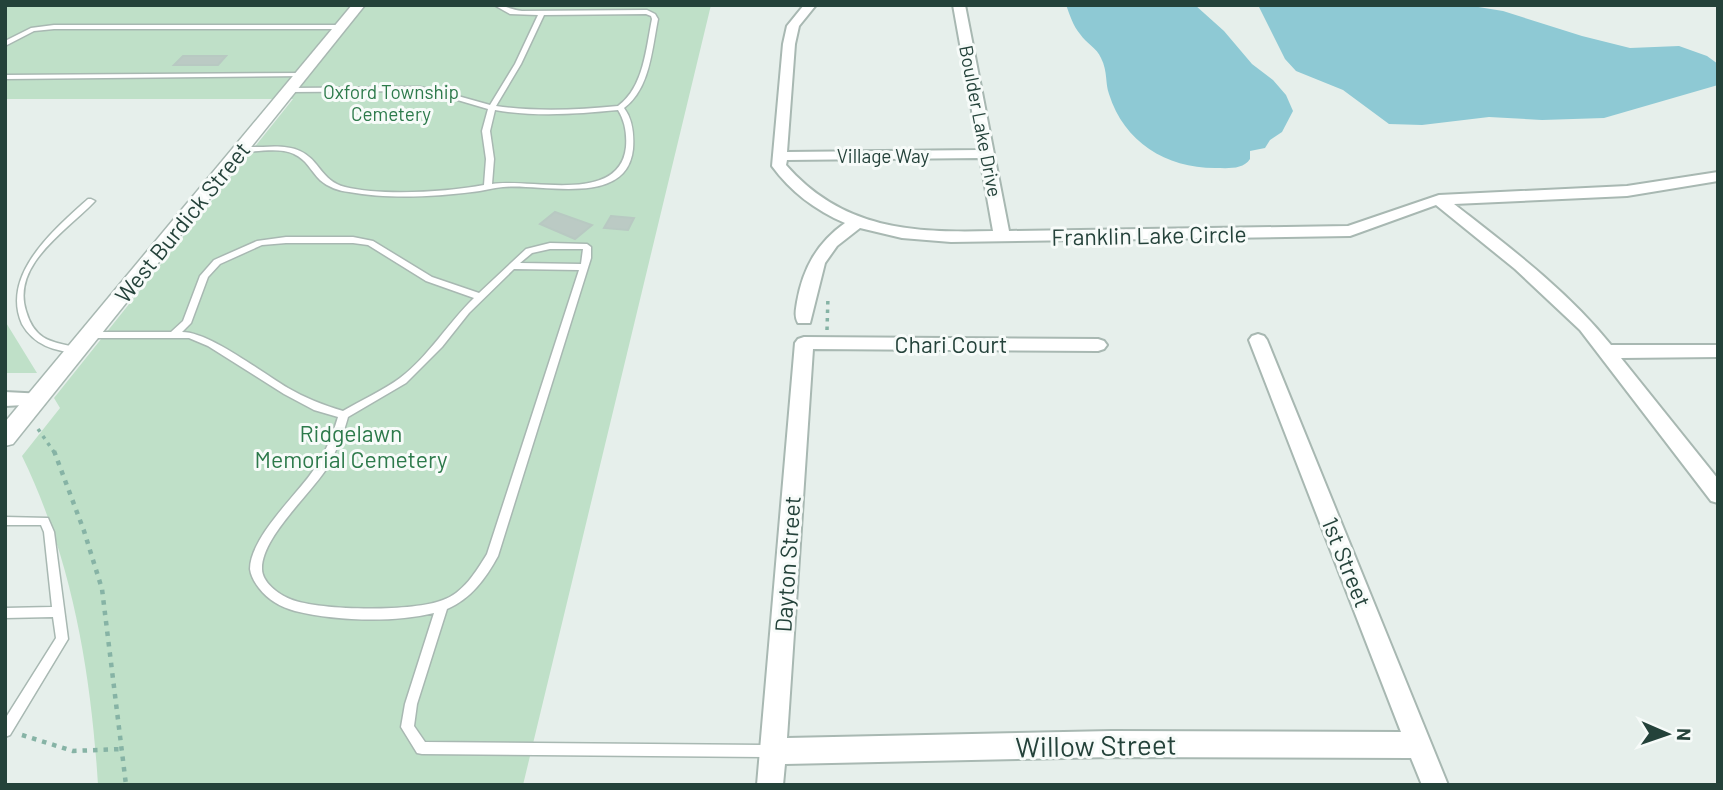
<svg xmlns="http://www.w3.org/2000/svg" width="1723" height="790" font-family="Barlow,sans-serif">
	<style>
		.green { fill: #bfe0c8 }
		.water { fill: #8ec9d4 }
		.building { fill: #bbcac4; stroke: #b8c9c2; stroke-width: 2 }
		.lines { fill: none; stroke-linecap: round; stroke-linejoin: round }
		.service-casing { stroke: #a8b8b2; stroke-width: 3 }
		.minor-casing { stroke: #a8b8b2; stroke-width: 4 }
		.tertiary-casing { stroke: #a8b8b2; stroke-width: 3 }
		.path-far1 { stroke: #86b3a5; stroke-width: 3.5; stroke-dasharray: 3.5 5; stroke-linecap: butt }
		.path { stroke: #86b3a5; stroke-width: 4.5; stroke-dasharray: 4.5 6; stroke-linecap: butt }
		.service { fill: #fff; fill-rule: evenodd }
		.minor { fill: #fff; fill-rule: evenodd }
		.tertiary { fill: #fff; fill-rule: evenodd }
		.labels { text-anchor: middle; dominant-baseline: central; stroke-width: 6; stroke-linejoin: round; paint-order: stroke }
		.far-park-label { font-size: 19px; fill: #2d7a4b; stroke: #f7fbf9 }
		.far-street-label { font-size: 19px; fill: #24423a; stroke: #f7fbf9 }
		.street-label { font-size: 23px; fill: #24423a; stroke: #f7fbf9 }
		.park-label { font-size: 23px; fill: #2d7a4b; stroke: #f7fbf9 }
		.near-street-label { font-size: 28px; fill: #24423a; stroke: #f7fbf9 }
	</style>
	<rect width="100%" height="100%" fill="#e6efeb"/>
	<path class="green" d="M5,5H711L523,785H98C91,672 72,559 22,456L60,408L54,398L293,99H5Z
		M5,321L37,373H5Z"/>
	<path class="water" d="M1066,5H1195L1224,31L1252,64L1273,80L1286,95L1293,111L1282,132L1270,140L1265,148L1250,151V159C1243,170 1227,168 1215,168C1166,168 1124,142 1109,94C1105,83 1108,72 1101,58C1097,48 1086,43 1080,34C1073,26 1070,15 1066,5Z
		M1258,5H1466L1503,11L1582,36L1630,48L1679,46L1707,56L1718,64V85L1604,118L1542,120L1489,117L1422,125L1389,124L1343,90L1296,71L1285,59Z"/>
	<path class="building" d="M183,56H226L218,65H174Z
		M555,212L592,225L575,239L540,224Z
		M611,216L634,218L628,230L604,228Z"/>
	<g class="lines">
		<g class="service-casing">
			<path id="service" d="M494,5C504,5 512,10 522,11L647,10L655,14L658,19C652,49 650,89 624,108C633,120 634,135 633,149C627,208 541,183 503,187C493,188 482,191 472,192C434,197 386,199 349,192C339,191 328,187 320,180C311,171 306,159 294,154C279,147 257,152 241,152L237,150C245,146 255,147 263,147C275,146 289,146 300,151C320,160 321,181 345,187C381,196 448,192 484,185L486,159L482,131L488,109L437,94L420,91L290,92L287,90L290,88L420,87L440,91L490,105L515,64L538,15L510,14ZM646,14L651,16L652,19C646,48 644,87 618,106C578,110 536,112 496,106L521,64L544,15ZM495,110C536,117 577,114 618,110C625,121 627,134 626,147C620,205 530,178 492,184L494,159L490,131Z
				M54,25H341L344,27L341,29H54L34,31L5,46V41L31,28Z
				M305,73L306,74L303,76L5,79V75Z
				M88,199H91L95,201C68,230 11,264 26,311C35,342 53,342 80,348L82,350L80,352L77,353C54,351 34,345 22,324C0,274 56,228 88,199Z
				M286,237H353L373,241L432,277L479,293L526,249L550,243L587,244L591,247V258L498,556C486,578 471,599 447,609L417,704L414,726L425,742L771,745L776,746L778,751L776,756L771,757L422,754L417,753L401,727L405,704L434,613C393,623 336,621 295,611C281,607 268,600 259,588C255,583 251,576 250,569C250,539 293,498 310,475C323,458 332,438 338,417L314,410L284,394L208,346L189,338H90L85,335L90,332H171L183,321L200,276L214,260L257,241ZM286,243H353L368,245L426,281L474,298C448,323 429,356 400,378C384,390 360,401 343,411C323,405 305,398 288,388C262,373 210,332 182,332L191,323L208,277L220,264L262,245ZM550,249H583L581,264L520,263L532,253ZM514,269L579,270L487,554C476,572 463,593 443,600C413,612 319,611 290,599C278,594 262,582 262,569C261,539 308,496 325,471C335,454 343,436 348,417L406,383L442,347L469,313Z
				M5,517L48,518L54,532L68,639L10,735L5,737V719L56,638L53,617L5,618V608L52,607L44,532L41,525H5Z"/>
		</g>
		<g class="minor-casing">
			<path id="minor" d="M804,5H816L799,26L795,44L787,152L979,150L953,5H965L1009,231L1348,226L1439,195L1627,186L1718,172V181L1627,196L1454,204C1509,247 1567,290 1611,345H1718V357L1621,358L1718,479V503L1711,501L1580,330L1515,269L1436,205L1350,236L951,242L902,238L860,228L837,246L825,263L810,323H798C794,316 796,309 797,302C803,268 817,243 845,223C815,210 791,192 772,166L783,44L787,26ZM980,158L993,231C913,233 843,230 786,165L787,160Z
				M1258,334L1264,336L1267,340L1448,785H1422L1411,758L1112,757L785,764L783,785H757L795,343L798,339L804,337L1098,339L1104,341L1107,345L1104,349L1098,351L813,349L787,738L1112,731L1401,732L1249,340L1252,336Z
				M5,392L44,394L47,399L44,404L5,406Z"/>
		</g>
		<g class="tertiary-casing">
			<path id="tertiary" d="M352,5H365L13,444L5,446V422Z"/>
		</g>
		<path class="path-far1" d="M827,330L828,296
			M38,429L54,452"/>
		<path class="path" d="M54,451L84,531L102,589L126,785
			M22,735L73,751L122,749"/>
		<use href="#service" class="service"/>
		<use href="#minor" class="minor"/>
		<use href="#tertiary" class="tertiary"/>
	</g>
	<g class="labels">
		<g class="far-park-label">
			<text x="391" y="91">Oxford Township<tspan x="391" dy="22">Cemetery</tspan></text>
		</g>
		<g class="far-street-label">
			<text transform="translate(981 121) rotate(79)">Boulder Lake Drive</text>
			<text x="883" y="155">Village Way</text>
		</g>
		<g class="street-label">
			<text transform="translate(182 222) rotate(-51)">West Burdick Street</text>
			<text transform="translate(1149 235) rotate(-1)">Franklin Lake Circle</text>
			<text x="951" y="344">Chari Court</text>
			<text transform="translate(1347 562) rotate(68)">1st Street</text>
			<text transform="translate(787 564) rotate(-86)">Dayton Street</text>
		</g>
		<g class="park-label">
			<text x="351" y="433">Ridgelawn<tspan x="351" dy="26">Memorial Cemetery</tspan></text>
		</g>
		<g class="near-street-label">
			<text transform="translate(1096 745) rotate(-1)">Willow Street</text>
		</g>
	</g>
	<rect width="1723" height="790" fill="none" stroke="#24423a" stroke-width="14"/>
	<g transform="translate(1667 734) rotate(92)" stroke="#f7fbf9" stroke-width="5" paint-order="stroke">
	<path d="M0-5L12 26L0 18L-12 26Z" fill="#24423a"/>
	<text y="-10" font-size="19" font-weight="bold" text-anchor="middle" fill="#24423a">N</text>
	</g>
</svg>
